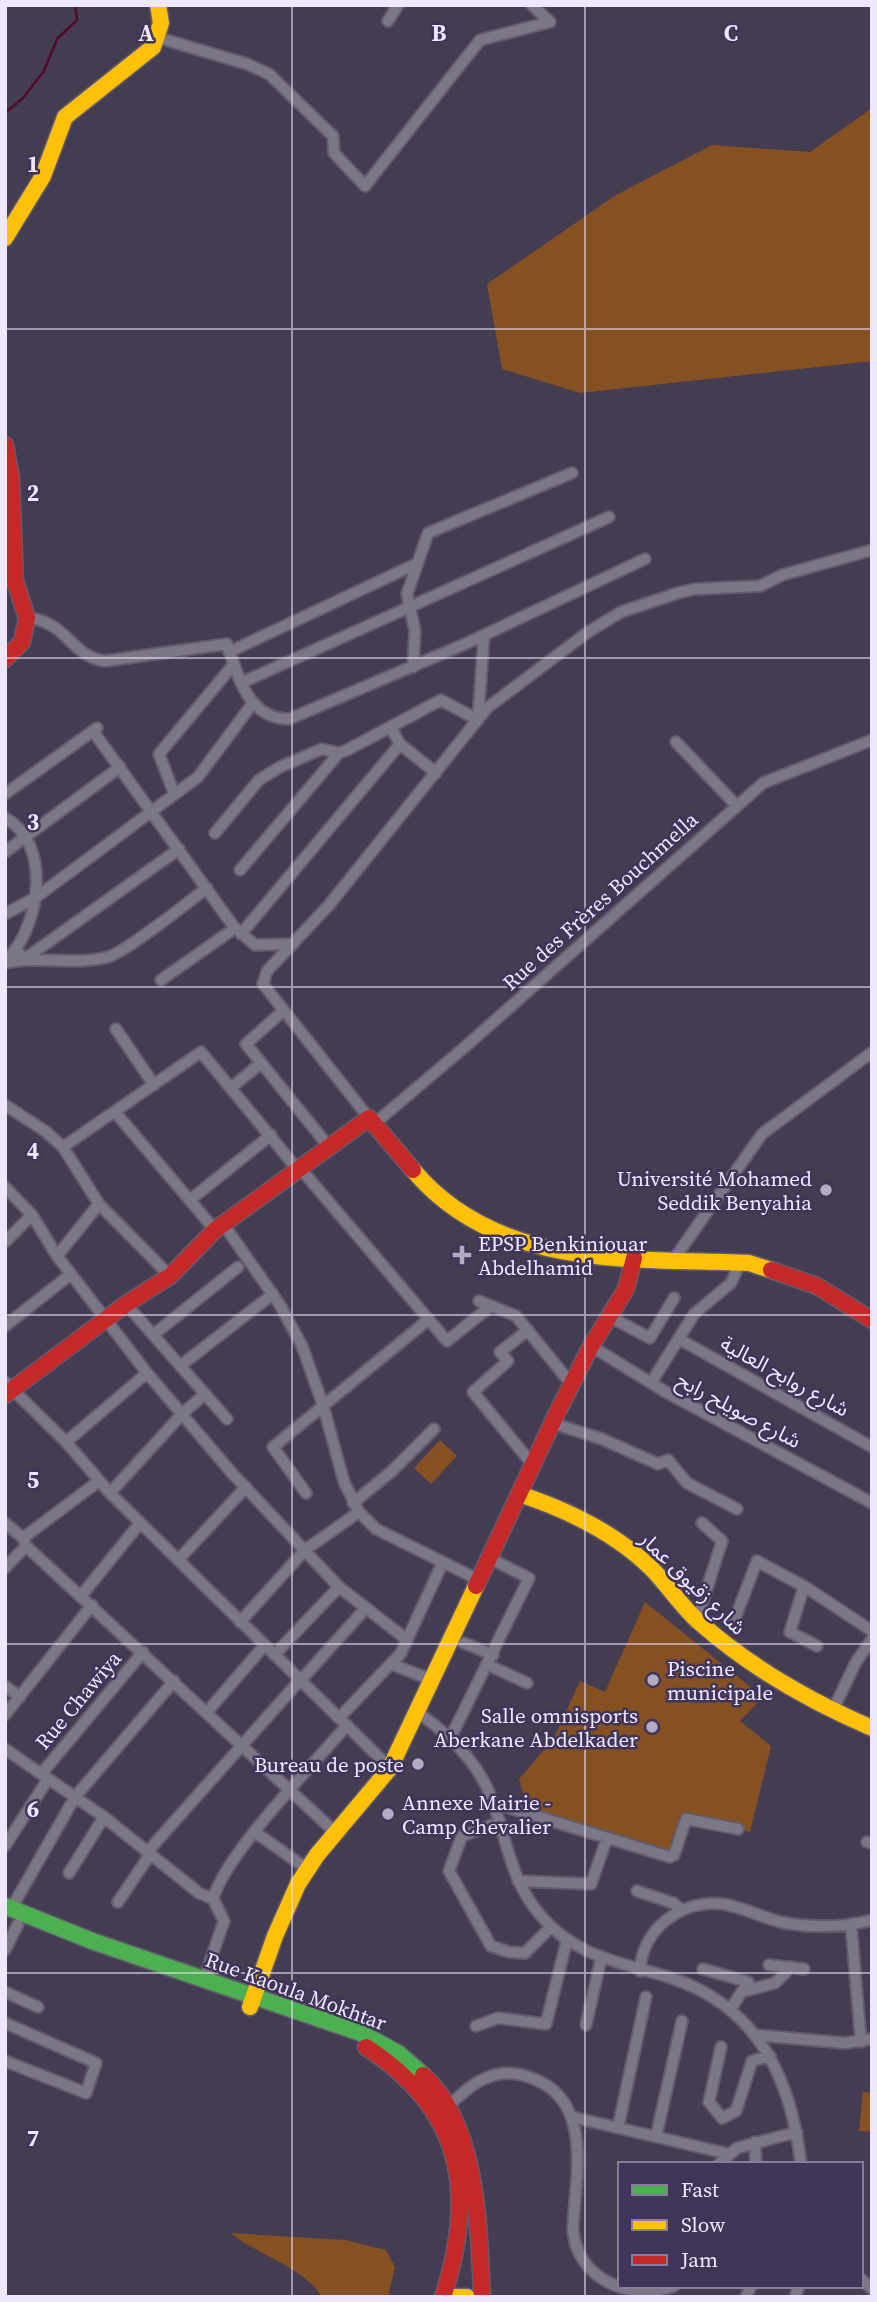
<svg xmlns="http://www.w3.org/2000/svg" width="877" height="2302" font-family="'Source Serif 4','Noto Sans Arabic',serif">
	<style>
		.green { fill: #855122 }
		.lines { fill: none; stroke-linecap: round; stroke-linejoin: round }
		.stream { stroke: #53082e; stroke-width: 2.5 }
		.street-casing { stroke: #625b6e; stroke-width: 14 }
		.fast-casing { stroke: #625b6e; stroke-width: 19 }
		.slow-casing { stroke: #625b6e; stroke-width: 19 }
		.jam-casing { stroke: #625b6e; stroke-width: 19 }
		.street { stroke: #7c7787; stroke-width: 10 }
		.fast { stroke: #4caf50; stroke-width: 16 }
		.slow { stroke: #ffc107; stroke-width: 16 }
		.jam { stroke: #c62828; stroke-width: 16 }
		.grid { fill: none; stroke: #eee7fe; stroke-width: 2; stroke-opacity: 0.55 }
		.poi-dot { fill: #b2abc1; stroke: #413459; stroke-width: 2.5 }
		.labels { text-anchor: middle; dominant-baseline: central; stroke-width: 5; stroke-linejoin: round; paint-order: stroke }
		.street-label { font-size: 21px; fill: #eee7fe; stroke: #413459 }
		.poi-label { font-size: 21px; fill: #eee7fe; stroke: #413459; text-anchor: end }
		.grid-label { font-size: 23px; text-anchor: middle; font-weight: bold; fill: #eee7fe; stroke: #413459; stroke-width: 5; stroke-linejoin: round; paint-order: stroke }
	</style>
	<rect width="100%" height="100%" fill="#443c51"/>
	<path class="green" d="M872,108V361L580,393L502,369L487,284L616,195L712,145L810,152Z
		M440,1440L457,1456L431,1484L414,1468Z
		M645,1602L763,1697L740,1721L771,1746L750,1832L685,1814L673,1852L527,1808L519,1779L554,1738L580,1681L605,1692Z
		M863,2092L872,2093V2132L859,2131Z
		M230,2233L345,2240L386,2250L395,2267L388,2297H322C304,2267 258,2255 230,2233Z"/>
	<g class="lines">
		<path class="stream" d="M5,113L23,98L44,71L57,39L77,20L75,5"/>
		<g class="street-casing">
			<path id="street" d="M532,5L550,22
				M388,21L398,5
				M156,37L247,64L269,74L333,136L334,153L365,186L480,40L550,22
				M27,618C68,621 69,656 105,661L227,644C238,676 248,719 289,719L465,644L645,559
				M229,652L418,563
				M413,667L415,631L407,594L428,533L572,473
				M241,683L609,517
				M478,720L484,635
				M391,728L400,744L436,773
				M93,731L234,927L255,945L293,944
				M676,742L736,805
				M174,793L159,754L234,664
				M5,794L97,728
				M5,818C52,843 40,923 10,956
				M215,833L259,780L280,767L322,749L339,753L347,750L441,700L478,720
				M5,852L120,767
				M240,870L339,753
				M5,914L35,898L198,777L253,703
				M241,934L400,744
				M15,951L26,958L179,849
				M5,963C39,955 74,966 108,957C126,952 188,902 207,888
				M161,980L235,928
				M283,1011L246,1044L329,1147
				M116,1029L154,1085
				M232,1087L261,1063
				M5,1105L45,1131L63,1147L99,1204L170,1276
				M115,1112L215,1230
				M369,1118L263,984L267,971L329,905L487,708L588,632L621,612L678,593L695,589L760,586L782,575L872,550
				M374,1124L466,1046L763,783L872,740
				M63,1147L201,1052L298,1170
				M300,1168L447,1341L491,1306
				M5,1187L32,1215L57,1256L147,1373L231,1472L339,1587L406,1639
				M190,1200L271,1135
				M224,1225L280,1305L302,1346L323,1405L344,1482L359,1512L376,1529L479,1580
				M5,1242L32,1215
				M57,1256L99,1204
				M674,1259L762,1134L871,1053
				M479,1301L516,1316L572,1385
				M126,1304L227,1419
				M610,1317L650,1338L674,1298
				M5,1326L71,1274
				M528,1330L500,1352L508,1361L473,1392L533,1465
				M153,1335L238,1267
				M679,1339L872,1447
				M591,1346L664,1391L872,1503
				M180,1366L273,1294
				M5,1382L66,1442L110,1493L390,1768
				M651,1383L694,1314L731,1283L740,1263
				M552,1423L602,1439L658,1464L668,1460L687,1483L737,1509
				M66,1442L147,1373
				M110,1493L183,1413L205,1394
				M306,1493L273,1447L429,1319
				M353,1503L392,1471L434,1429
				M5,1523L23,1538L26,1546L336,1833
				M23,1538L99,1481
				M179,1559L246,1487
				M5,1568L26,1546
				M804,1586L790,1632L817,1646
				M81,1596L140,1523
				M697,1620L722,1541L702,1523
				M734,1621L757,1561L807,1588L872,1631
				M240,1622L305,1550L359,1512
				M464,1643L493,1655
				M274,1655L339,1587
				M391,1664L432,1680
				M488,1665L527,1683
				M301,1680L365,1609
				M5,1686L20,1697
				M207,1712L264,1646
				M417,1712C449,1734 478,1762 492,1799C507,1840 511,1882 541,1916C576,1957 620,1962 668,1977C757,2005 791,2077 801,2164
				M832,1712L856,1662L872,1639
				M5,1715L92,1605
				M340,1717L401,1653L442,1564
				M450,1739L529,1578L489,1558
				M5,1749L104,1817L199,1893L213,1899L224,1921L204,1979
				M42,1773L143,1652
				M493,1803L670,1857L674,1855L686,1819L738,1829
				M500,1822L462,1836L449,1871L491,1946L509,1952L525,1953L551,1927
				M255,1832L307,1869
				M867,1842L872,1843
				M5,1846L48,1779
				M149,1850L301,1679
				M69,1873L104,1817
				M518,1881L591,1884L607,1838
				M637,1891L673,1903L682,1910
				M213,1899C226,1853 314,1764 347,1725
				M118,1902L151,1853
				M11,1909L75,1797L174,1681
				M851,1924L861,2042
				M5,1950L18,1924
				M769,1965L804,1969
				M703,1969L748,1982L730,2010
				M640,1971C642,1929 681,1899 723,1904C744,1907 764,1919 785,1923C813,1928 845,1927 872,1920
				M745,1991L775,1983L791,1967
				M5,1992L38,2007
				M5,2023L96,2063L86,2093L5,2061
				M586,2025L601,1959
				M476,2026L498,2018L546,2024L567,1940
				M755,2035L845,2043L872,2039
				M721,2047L709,2102L722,2118L736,2111L752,2061L770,2056
				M442,2109C458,2100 469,2084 486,2078C502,2071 518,2072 534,2079C594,2102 575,2179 573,2229C576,2279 630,2302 674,2286
				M572,2117L729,2154
				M618,2128L646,1997
				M656,2137L682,2021
				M755,2142L756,2164
				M719,2164L737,2148L797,2132
				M861,2279L872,2289
				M746,2297L751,2286
				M795,2297L799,2286"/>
		</g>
		<g class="fast-casing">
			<path id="fast" d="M5,1906L92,1941L361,2033L398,2053L423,2075"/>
		</g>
		<g class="slow-casing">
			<path id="slow" d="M5,238L43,176L65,117L153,47L161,23L158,5
				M413,1170C497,1270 630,1258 749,1263L771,1270
				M519,1494C568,1510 616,1533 653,1570C669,1587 682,1607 699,1622C751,1668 809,1701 872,1728
				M250,2007L275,1936L298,1884L317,1855L390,1768L476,1586
				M452,2297H467"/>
		</g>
		<g class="jam-casing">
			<path id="jam" d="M5,445L11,478L15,581L27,618L22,642L5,659
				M771,1270L817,1286L872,1320
				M5,1395L126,1304L170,1276L215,1230L369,1118L413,1170
				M476,1586L557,1413L591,1346L626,1289L634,1258
				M366,2047C463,2110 477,2191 443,2297
				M423,2075C478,2124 479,2229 482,2297"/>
		</g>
		<use href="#street" class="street"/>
		<use href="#fast" class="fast"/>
		<use href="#slow" class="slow"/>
		<use href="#jam" class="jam"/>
	</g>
	<path class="grid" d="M292,5V2297M585,5V2297M5,329H872M5,658H872M5,987H872M5,1315H872M5,1644H872M5,1973H872"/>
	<g class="poi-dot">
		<circle cx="826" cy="1190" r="7"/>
		<path d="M458.5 1244.5h7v7h7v7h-7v7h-7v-7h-7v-7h7z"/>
		<circle cx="653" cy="1680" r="7"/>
		<circle cx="652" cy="1727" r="7"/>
		<circle cx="418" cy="1764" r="7"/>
		<circle cx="388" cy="1814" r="7"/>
	</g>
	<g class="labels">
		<g class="street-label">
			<text transform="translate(600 901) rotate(-42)">Rue des Frères Bouchmella</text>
			<text transform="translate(785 1376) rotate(29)">شارع روابح العالية</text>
			<text transform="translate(739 1410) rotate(28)">شارع صويلح رابح</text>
			<text transform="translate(693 1583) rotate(44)">شارع زقيوق عمار</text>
			<text transform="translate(78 1700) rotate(-50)">Rue Chawiya</text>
			<text transform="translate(296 1991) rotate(20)">Rue Kaoula Mokhtar</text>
		</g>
		<g class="poi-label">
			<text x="812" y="1178">Université Mohamed<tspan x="812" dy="24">Seddik Benyahia</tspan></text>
			<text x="478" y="1243" text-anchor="start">EPSP Benkiniouar<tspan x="478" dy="24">Abdelhamid</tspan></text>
			<text x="667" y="1668" text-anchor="start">Piscine<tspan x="667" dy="24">municipale</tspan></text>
			<text x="638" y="1715">Salle omnisports<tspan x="638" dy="24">Aberkane Abdelkader</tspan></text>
			<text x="404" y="1764">Bureau de poste</text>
			<text x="402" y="1802" text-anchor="start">Annexe Mairie -<tspan x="402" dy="24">Camp Chevalier</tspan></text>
		</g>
	</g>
	<g class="grid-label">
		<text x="146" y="41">A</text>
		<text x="439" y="41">B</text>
		<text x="731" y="41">C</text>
		<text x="33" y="172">1</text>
		<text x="33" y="501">2</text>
		<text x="33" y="830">3</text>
		<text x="33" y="1159">4</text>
		<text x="33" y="1488">5</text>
		<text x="33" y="1817">6</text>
		<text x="33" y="2146">7</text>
	</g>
	<rect width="877" height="2302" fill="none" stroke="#eee7fe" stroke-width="14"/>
	<rect x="618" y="2162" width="245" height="126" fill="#413459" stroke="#867c9b" stroke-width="2"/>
	<rect x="632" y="2185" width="35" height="10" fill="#4caf50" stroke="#867c9b" stroke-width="2"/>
	<text x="681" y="2197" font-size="21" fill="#eee7fe">Fast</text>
	<rect x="632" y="2220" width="35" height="10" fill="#ffc107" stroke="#867c9b" stroke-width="2"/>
	<text x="681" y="2232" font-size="21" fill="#eee7fe">Slow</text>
	<rect x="632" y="2255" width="35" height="10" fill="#c62828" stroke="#867c9b" stroke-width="2"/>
	<text x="681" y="2267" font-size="21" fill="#eee7fe">Jam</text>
</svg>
